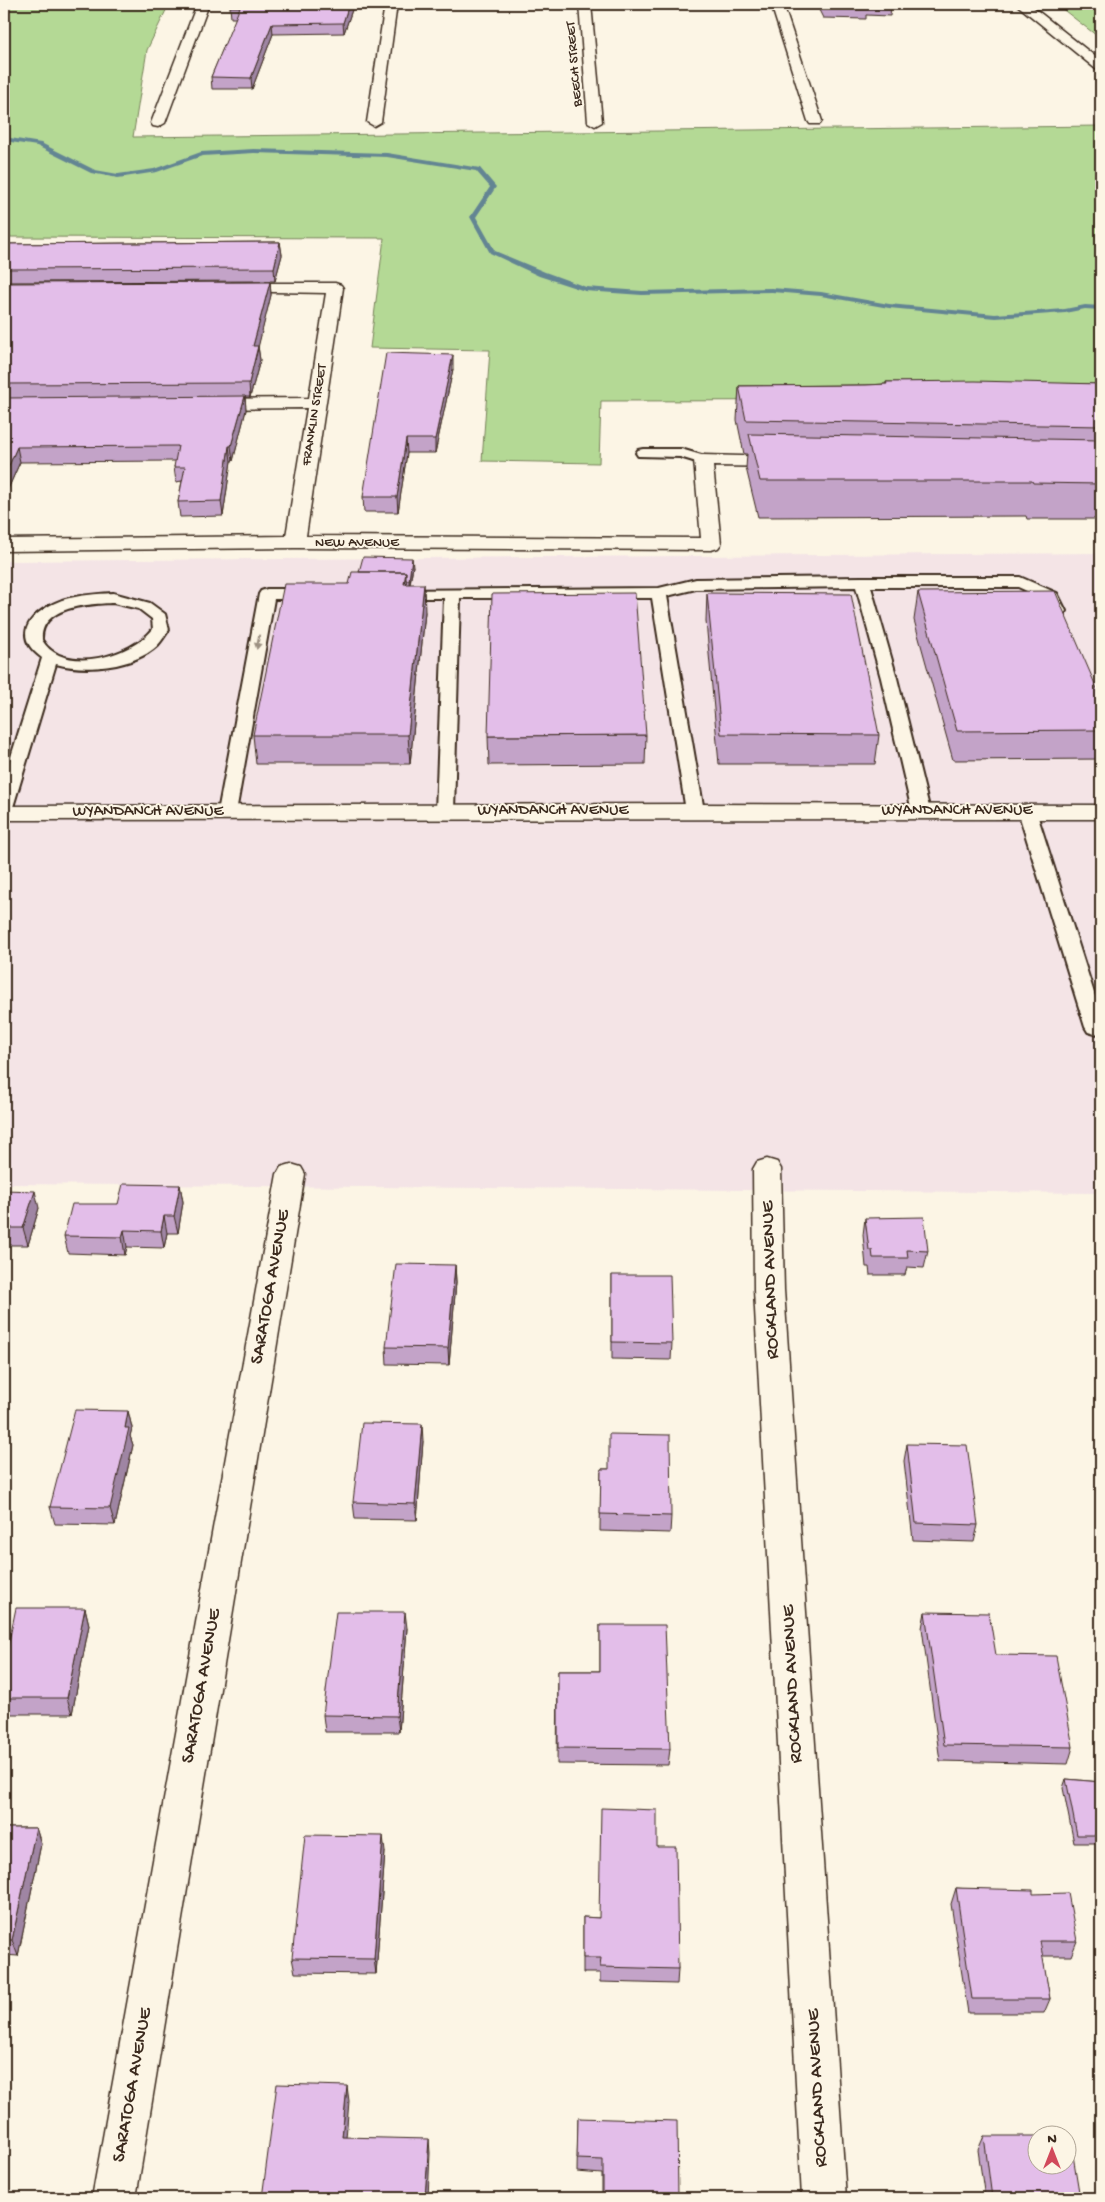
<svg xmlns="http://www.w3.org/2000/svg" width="1105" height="2202" font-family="'Gochi Hand',sans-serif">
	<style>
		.built { fill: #f4e4e6 }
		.green { fill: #b4d995; stroke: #78825a }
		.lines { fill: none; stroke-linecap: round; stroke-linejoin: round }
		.stream { fill: #648593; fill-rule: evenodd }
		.lane-casing { stroke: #3b2a1e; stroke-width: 4 }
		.street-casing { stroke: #3b2a1e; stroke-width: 3 }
		.secondary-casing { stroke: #3b2a1e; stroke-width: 3 }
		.lane { fill: #fcf5e5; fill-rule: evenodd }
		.street { fill: #fcf5e5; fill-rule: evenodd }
		.secondary { fill: #fcf5e5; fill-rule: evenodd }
		.wall { fill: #c3a3c8; stroke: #3b2a1e }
		.shaded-wall { fill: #9f85a3; stroke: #3b2a1e }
		.building { fill: #e3bee9; stroke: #3b2a1e }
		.oneway { fill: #9c9082 }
		.labels { text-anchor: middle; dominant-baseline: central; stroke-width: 4; stroke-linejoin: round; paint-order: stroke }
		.far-street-label { font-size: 14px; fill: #3b2a1e; stroke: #fcf5e5 }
		.street-label { font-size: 16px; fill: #3b2a1e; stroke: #fcf5e5 }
		.near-street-label { font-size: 19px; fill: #3b2a1e; stroke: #fcf5e5 }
	</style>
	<rect width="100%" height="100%" fill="#fcf5e5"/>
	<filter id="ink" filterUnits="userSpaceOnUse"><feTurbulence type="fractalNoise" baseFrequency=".02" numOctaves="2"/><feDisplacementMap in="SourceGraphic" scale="10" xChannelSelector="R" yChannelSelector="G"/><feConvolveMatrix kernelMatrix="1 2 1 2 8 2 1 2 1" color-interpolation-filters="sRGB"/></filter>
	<g filter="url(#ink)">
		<path class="built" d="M1101,553V1193L4,1184V561Z"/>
		<path class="green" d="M4,4H169L147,50L133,137L1101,126V400L601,401L599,463L482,461L490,350L370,348L384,238L4,237Z
			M1056,4H1101V39Z"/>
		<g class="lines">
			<path class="stream" d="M4,137L41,143L95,170L118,174L154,169L201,152L254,149L387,153L480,168L496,187L476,217L495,251L545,272L586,287L642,291L772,288L821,292L889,304L995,314L1065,309L1085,305L1101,306V310L1085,309L1065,313L995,318L889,308L821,296L772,292L642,295L585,291L539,276L490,253L470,217L490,187L476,171L387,157L254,153L202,156L157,172L118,178L91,173L37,146L4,141Z"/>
			<g class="lane-casing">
				<path id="lane" d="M643,449H681L708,457L710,460L703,464L680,457L638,456L636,453L638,450Z
					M862,577H1020L1057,593L1066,611L1064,614H1052L1045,599L1018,587H871L897,678L930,811L927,815L921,816L915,815L912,811L881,678L856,587L696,589L667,596L704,811L701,815L695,816L689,815L686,811L652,598H460L454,811L451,815L445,816L439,815L436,811L444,598H396L390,596L388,593L390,590L659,588L696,579Z
					M267,589H310L316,591L318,594L316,597L310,599H274L236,812L233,816L227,817L221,816L218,812L259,594L261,591Z
					M113,593L150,603L165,614L169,630C165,635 162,641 157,646C133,668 86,672 56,664L13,807L10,811L4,812V779L42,658C9,634 33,611 62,600C79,595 96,594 113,593ZM113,603L139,609L152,619L153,629C132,656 63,676 42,640C40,606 89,604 113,603Z
					M1027,806L1033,807L1036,811L1101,1015V1032L1095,1034L1088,1032L1085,1027L1018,811L1021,807Z"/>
			</g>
			<g class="street-casing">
				<path id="street" d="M197,4H209L165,123L158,127L153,126L151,123Z
					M385,4H397L381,122L374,126L367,122Z
					M579,4H591L602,122L595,126L588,122Z
					M771,4H783L822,121L820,124H810L808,121Z
					M1016,4H1029L1101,61V71L1097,70Z
					M232,283H335L341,285L343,288L306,536L701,538L694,460L697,456L703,455L783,457L789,458L792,462L789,466L783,467L713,466L721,544L718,548L711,550L295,548L4,551V539L286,536L307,408L208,409L202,408L199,404L202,400L208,399L309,398L326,293L226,291L224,288L226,285Z
					M767,1159L777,1162L781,1169L784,1290L846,2198H802L754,1290L753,1169L757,1162Z
					M291,1164L301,1167L305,1174L136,2198H92L277,1174L281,1167Z"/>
			</g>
			<g class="secondary-casing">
				<path id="secondary" d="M695,804L1101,805V819L4,820V806Z"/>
			</g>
			<use href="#lane" class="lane"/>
			<use href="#street" class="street"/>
			<use href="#secondary" class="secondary"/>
		</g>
		<path class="wall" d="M231,4H354L344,33L273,34L252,89H212L211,77L236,18H231L230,7Z
			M444,4H546L444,6Z
			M816,4H891V5L890,16L866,15V19L823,18Z
			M280,242L282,255L275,281L4,282V244Z
			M270,282L271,295L258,346L260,360L250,397H245L246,410L233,461H231L223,516L180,517L178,502L182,481L176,482L174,467L176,461L20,462L4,498V283Z
			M453,369L435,453H407L398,512H364L363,497Z
			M886,382L1101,384V521H1097L1096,519H1027L1026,516L758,517L746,468L747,454H744L737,420L739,386L866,385L886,384Z
			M413,566L410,584L425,612L410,764H256L253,735L349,584L359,572Z
			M918,592L1101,698V759L953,760L914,620Z
			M707,593L879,735L875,764H719L706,621Z
			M646,735L645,764L489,765L488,736Z
			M180,1185L183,1202L178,1233H167L164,1248L127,1247L125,1255L68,1253L64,1236L118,1204Z
			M4,1190L39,1208L28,1245H4Z
			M865,1218L928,1251L924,1268L907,1267L905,1275H870L869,1267H866L863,1235Z
			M455,1265L456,1282L449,1365L387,1364L386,1347Z
			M612,1275L672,1343L671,1360L612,1359Z
			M128,1411L132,1428L130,1436L133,1445L115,1525L55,1524L50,1507Z
			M423,1441L417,1520L355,1519L353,1502Z
			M907,1444L978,1525L974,1542L913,1540L904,1461Z
			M601,1469H608L671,1516L670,1533L600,1531Z
			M85,1608L89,1625L72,1714H4V1665Z
			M925,1612L996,1655L1073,1747L1068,1764L940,1761L922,1628Z
			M600,1625L670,1749L668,1765L557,1764L558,1671H600Z
			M407,1628L399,1732H325L323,1715Z
			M1066,1779L1101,1782V1843H1074L1063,1788Z
			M4,1828H36L41,1844L18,1956L4,1955Z
			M657,1847L678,1969L677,1984L600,1982V1973H583V1917L599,1918Z
			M385,1852L376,1974L295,1973L292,1958Z
			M956,1888L1033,1894L1077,1941L1071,1956H1042L1050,1999L1044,2013H968L951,1904Z
			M578,2118L678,2198H602V2174L577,2172Z
			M984,2136L1080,2198H985L978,2150Z"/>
		<path class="shaded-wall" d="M349,4H354L344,33L343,23Z
			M272,24L273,34L252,89L251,78Z
			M280,242L282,255L275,281L274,268Z
			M270,282L271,295L255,360L253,346Z
			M258,346L260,360L250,397L249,383Z
			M453,355V369L435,453V439Z
			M245,396L246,410L233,461L231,446Z
			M406,439L407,453L398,512L397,497Z
			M229,446L231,461L223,516L221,501Z
			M17,447L20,462L4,498V477Z
			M412,558L413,566L409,588V580Z
			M406,572L407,600L404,584Z
			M424,584L425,612L410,764L408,735Z
			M180,1185L183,1202L178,1233L174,1216Z
			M35,1191L39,1208L28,1245L23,1228Z
			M164,1216L167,1233L164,1248L161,1231Z
			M124,1230L127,1247L125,1255L122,1237Z
			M455,1265L456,1282L449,1365L448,1348Z
			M128,1411L132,1428L130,1436L133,1445L115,1525L110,1508L125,1428Z
			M422,1424L423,1441L417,1520L415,1504Z
			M85,1608L89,1625L72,1714L67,1698Z
			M405,1612L407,1628L399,1732L397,1716Z
			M36,1828L41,1844L18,1956L12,1940Z
			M383,1836L385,1852L376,1974L374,1959Z
			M347,2086L349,2101L345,2151L342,2137Z
			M429,2139L430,2153L428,2198H425Z"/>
		<path class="building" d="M231,4H349L343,23L272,24L251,78L211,77L240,7H230Z
			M822,4H891V5H865L867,8H823Z
			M280,242L274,268L4,269V244Z
			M270,282L253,346H258L249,383L4,384V283Z
			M386,353L453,355L435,439H406L397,497H363Z
			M975,381L1101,384V426L746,420L739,386L866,385L887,384L886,382Z
			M245,396L231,446H229L221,501L178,502L185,467H174L178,446L17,447L4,477V398Z
			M749,434L1101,440V484L1033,483L1032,481H760Z
			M363,557L412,558L409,580H406V572H359Z
			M352,572H406L404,584H424L408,735H253L284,584H349Z
			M1055,591L1101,698V730L957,731L918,592Z
			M635,593L646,735L488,736L492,594Z
			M707,593L851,594L879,735L721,734Z
			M123,1184L180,1185L174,1216H164L161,1231L124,1230L122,1237L64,1236L72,1204H118Z
			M4,1190L35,1191L23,1228H4Z
			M924,1217L928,1251L907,1250L908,1258H873L872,1250H869L865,1218Z
			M396,1264L455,1265L448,1348L386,1347Z
			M612,1275H670L672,1343L612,1342Z
			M75,1410L128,1411L125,1428H129L110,1508L50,1507Z
			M362,1423L422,1424L415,1504L353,1502Z
			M609,1434L670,1435L671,1516L600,1514L601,1469H609Z
			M907,1444L967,1445L978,1525L916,1523Z
			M16,1608H85L67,1698H4V1665Z
			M336,1612H405L397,1716L323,1715Z
			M925,1612L989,1613L996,1655L1056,1656L1073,1747L944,1745Z
			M600,1625H665L670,1749L558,1748V1671H600Z
			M1066,1779L1101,1782V1835H1077Z
			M601,1808L657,1810V1847H676L678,1969L600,1967L601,1958H583V1917L599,1918Z
			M4,1828H36L12,1940H4Z
			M305,1835L383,1836L374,1959L292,1958Z
			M956,1888L1033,1890V1894L1068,1893L1077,1941H1040L1050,1999H972Z
			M277,2084L347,2086L342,2137L429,2139L425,2198H262Z
			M578,2118L677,2121L678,2198H603V2160L577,2159Z
			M984,2136H1038V2164H1068V2137H1070L1080,2198H992Z"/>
		<defs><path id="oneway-solid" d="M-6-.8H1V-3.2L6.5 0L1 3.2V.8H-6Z" transform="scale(1.25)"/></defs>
		<use class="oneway" href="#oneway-solid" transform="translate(258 642) rotate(100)"/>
	</g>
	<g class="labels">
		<g class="far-street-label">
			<text transform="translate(575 64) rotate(-95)">BEECH STREET</text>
			<text transform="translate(315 415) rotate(-81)">FRANKLIN STREET</text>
			<text x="357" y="543">NEW AVENUE</text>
		</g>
		<g class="street-label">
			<text x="553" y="811">WYANDANCH AVENUE</text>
			<text x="957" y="811">WYANDANCH AVENUE</text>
			<text x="148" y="812">WYANDANCH AVENUE</text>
		</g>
		<g class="near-street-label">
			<text transform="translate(771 1280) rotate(-92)">ROCKLAND AVENUE</text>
			<text transform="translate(271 1287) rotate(-80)">SARATOGA AVENUE</text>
			<text transform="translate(793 1684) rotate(-93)">ROCKLAND AVENUE</text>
			<text transform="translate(202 1686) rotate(-80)">SARATOGA AVENUE</text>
			<text transform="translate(133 2085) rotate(-80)">SARATOGA AVENUE</text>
			<text transform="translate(818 2088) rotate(-93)">ROCKLAND AVENUE</text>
		</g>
	</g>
	<rect width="1105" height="2202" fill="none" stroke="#fcf5e5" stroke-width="20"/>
	<rect x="10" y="10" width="1085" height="2182" fill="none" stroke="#3b2a1e" stroke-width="2" filter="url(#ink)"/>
	<g transform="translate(1052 2150)"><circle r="24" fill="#fcf5e5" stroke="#afa495"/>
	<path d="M0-4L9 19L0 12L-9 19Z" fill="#d1495b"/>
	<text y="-8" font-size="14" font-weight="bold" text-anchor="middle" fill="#3b2a1e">N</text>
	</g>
</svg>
